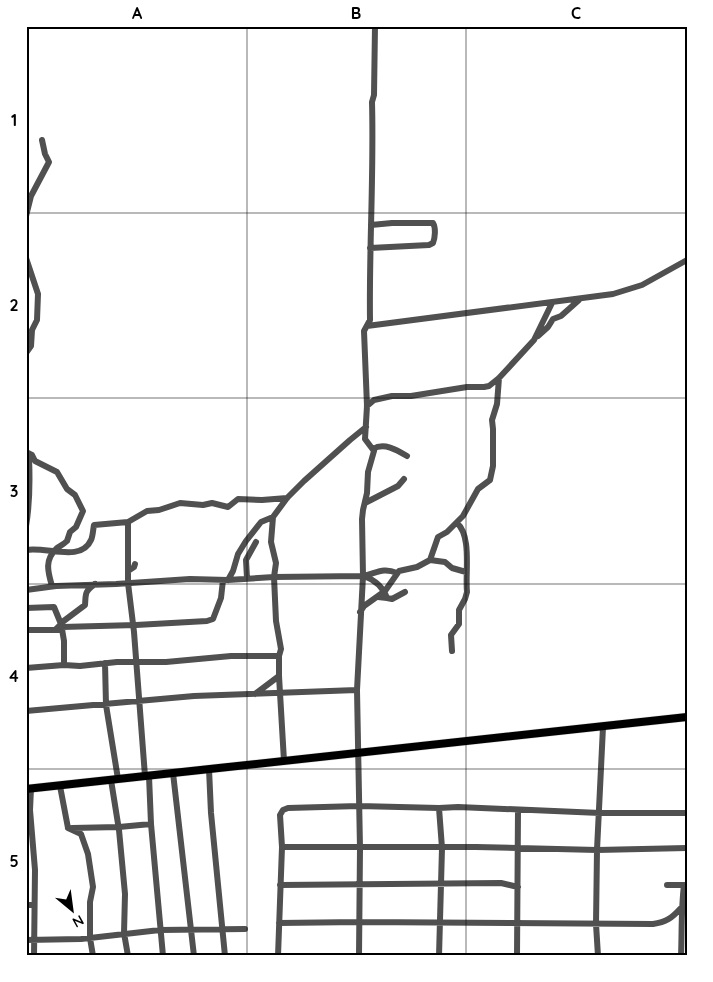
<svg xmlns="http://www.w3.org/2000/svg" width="713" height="982" font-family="Quicksand,sans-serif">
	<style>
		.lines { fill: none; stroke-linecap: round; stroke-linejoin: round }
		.major-casing { stroke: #dbdbdb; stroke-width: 9 }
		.minor { stroke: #505050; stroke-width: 6 }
		.major { stroke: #000; stroke-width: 8 }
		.grid { fill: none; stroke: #000; stroke-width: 1; stroke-opacity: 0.55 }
		.neatline { fill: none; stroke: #000; stroke-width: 2 }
		.grid-label { font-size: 16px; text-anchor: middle; font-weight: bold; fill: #000 }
	</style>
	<rect width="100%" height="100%" fill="#fff"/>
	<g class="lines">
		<g class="major-casing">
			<path id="major" d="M26,789L687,717"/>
		</g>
		<path class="minor" d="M26,216L31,196L49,162L45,154L42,140
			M370,248L429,245L433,243C435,238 436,228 433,223H392L371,225
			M26,258L38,294L37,320L32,330L31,346L26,353
			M367,326L613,294L642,285L687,260
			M538,336L548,327L553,319L561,316L579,300
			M367,406L374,400L392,396H411L467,387H484L489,386L499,378L534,340L552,303
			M373,449C384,442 397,450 407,456
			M26,452L32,455L35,461L57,472L67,489L75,495L83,511L76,527L70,532L67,541C64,544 60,546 57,548C44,560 48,572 52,586
			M26,457L29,458C30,481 30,503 26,526
			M365,503L398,486L404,479
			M128,522V571
			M26,550C46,546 81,563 91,540C93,536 93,529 94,525L128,522L147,511L159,510L180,503L203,505L212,503L228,507L238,499L262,500L287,498
			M430,560L445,562L452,568L466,572
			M364,576C375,580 383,587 387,598L378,597
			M247,578L246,560L256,542
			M228,580L233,571L238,554L246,541L261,522L273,517
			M128,583L134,632L145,776
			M128,583V571L134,567L135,564
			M26,590L56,586L116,584L190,579L228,580L274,577L363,576C377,573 383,567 397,573
			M387,598L392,599L405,592
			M26,608L54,607L61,624L56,629
			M360,612L364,606L385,591L399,571L417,567L430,560L438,537L447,532L463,516L478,489L490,480L493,466V429L492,420L497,404L499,378
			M62,627L136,625L207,621L213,619L221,598L223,580
			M26,630H59
			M452,651L451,635L459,624V610L465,599L467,592C465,573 472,536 457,523
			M105,663L106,705L118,779
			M64,665V641L61,623L85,605C86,594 84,592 95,584
			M26,668L64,665L80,666L117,662H166L231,656H279
			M255,694L279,676
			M26,711L194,696L357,690
			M284,761L279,676V656L281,649L276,621L274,577L276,563L271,542L273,517L287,498L304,481L350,440L366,427
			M209,769L211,813L225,956
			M173,773L194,956
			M149,776L151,824L163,956
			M111,780L119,830L125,894L124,933L128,956
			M60,786L68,828
			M31,788L30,810L35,870L34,956
			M439,808L442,848L439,956
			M68,828L81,834L88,854L93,887L90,902V938L93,956
			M72,828L119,827L151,824
			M282,847H476L597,850L687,848
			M280,885L501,883L518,887
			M667,885H687
			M26,905H34
			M279,923L360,922L653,924C666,922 672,918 680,909
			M26,940L81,939L160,930L245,929
			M278,956L282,847L280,815L283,810L288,808L359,806L439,808L458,807L600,813H687
			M359,956L360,848L357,690L363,576L362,519L363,510L367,493L368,472L374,451L365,439L367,406L364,331L370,320C369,247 374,174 372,102L374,95L375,26
			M517,956L518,810
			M598,956L596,924L597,850L603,727
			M681,956C682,932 681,909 684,885"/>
		<use href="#major" class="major"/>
	</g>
	<path class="grid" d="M247,26V956M466,26V956M26,213H687M26,398H687M26,584H687M26,769H687"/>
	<rect width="713" height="982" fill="none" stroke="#ffffff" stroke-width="55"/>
	<g transform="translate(72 910) rotate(151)" stroke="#ffffff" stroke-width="4" paint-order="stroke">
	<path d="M0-4L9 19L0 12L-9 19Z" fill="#000000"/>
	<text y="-8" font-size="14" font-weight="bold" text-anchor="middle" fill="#000000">N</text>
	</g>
	<rect x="28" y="28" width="658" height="926" class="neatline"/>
	<g class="grid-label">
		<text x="137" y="19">A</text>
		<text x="356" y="19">B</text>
		<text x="576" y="19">C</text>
		<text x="14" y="126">1</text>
		<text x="14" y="311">2</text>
		<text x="14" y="497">3</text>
		<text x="14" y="682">4</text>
		<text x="14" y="867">5</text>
	</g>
</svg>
